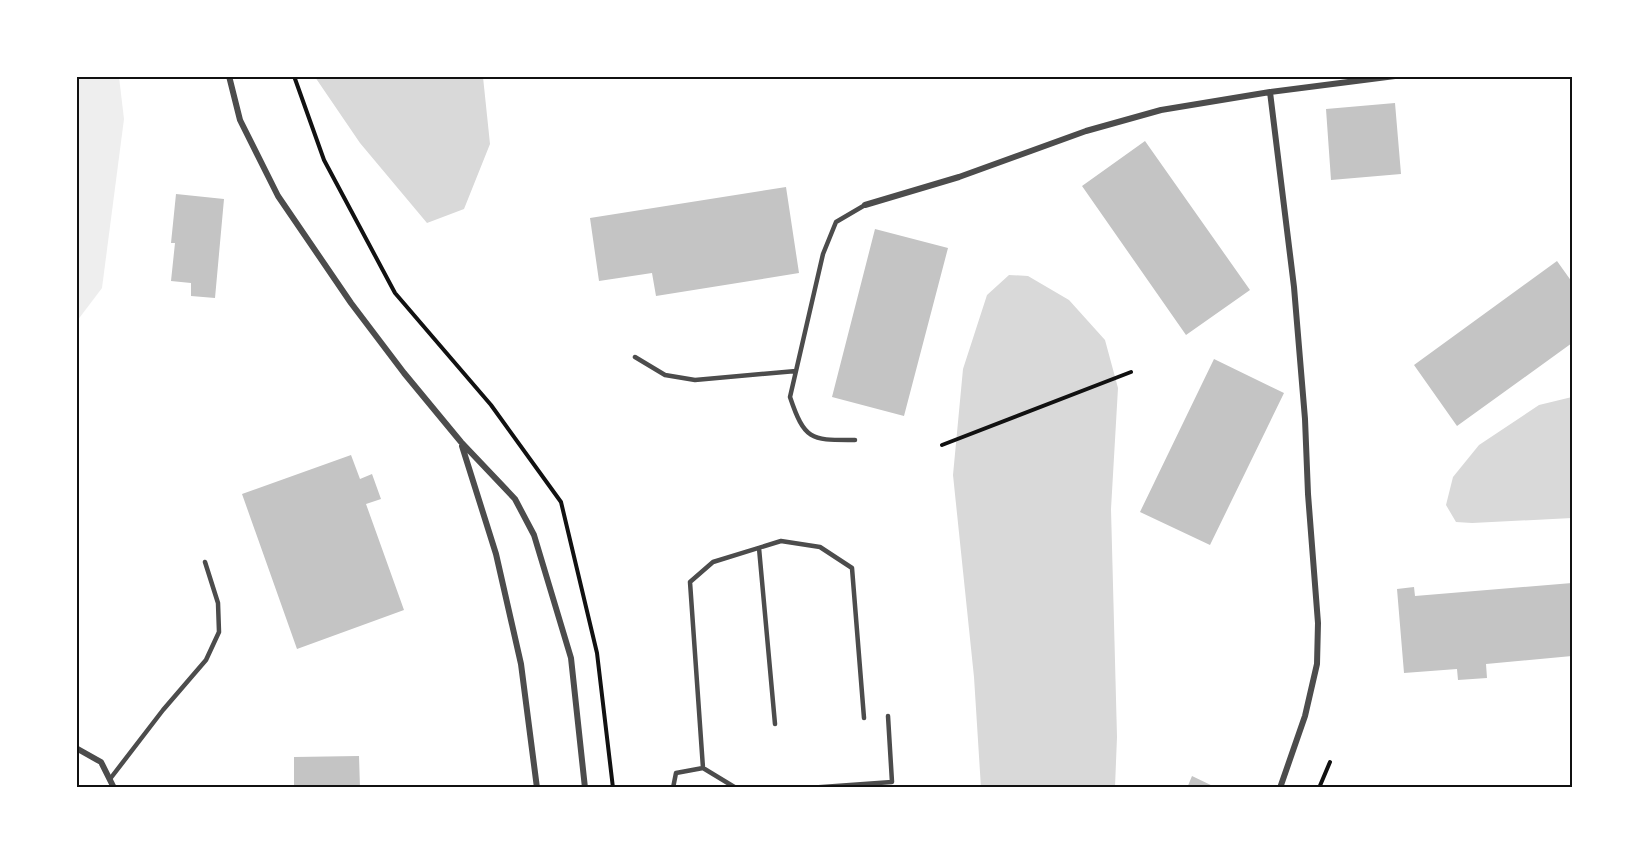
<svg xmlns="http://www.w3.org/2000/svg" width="1649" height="864" font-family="Arial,sans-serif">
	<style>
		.green { fill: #eee }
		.water { fill: #d9d9d9 }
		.building { fill: #c4c4c4 }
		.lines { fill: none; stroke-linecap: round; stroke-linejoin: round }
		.path { stroke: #111; stroke-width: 4 }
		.service { stroke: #4c4c4c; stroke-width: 4.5 }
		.minor { stroke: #4c4c4c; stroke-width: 6 }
		.neatline { fill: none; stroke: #111; stroke-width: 2 }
	</style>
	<rect width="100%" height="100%" fill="#fff"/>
	<path class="green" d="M77,76L119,77L124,119L102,288L77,321Z"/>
	<path class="water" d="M315,77H483L490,144L464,209L427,223L360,143Z
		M1009,275L1028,276L1069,300L1105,340L1118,388L1111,509L1117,737L1115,787L981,788L974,677L953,475L963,369L987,295Z
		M1572,397V518L1472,523L1456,522L1446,505L1453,477L1479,445L1539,405Z"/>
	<path class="building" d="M1395,103L1401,174L1331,180L1326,109Z
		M1145,141L1250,290L1186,335L1082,186Z
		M786,187L799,273L656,296L652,273L599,281L590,218Z
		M176,194L224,199L215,298L191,296V283L171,281L175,243H171Z
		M875,229L948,248L904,416L832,397Z
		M1557,261L1572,282V343L1457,426L1414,365Z
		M1214,359L1284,393L1210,545L1140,512Z
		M351,455L360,479L372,474L381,499L366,504L404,610L297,649L242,494Z
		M1572,583V656L1486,664L1487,678L1458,680L1457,669L1404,673L1397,589L1414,587L1415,596Z
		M359,756L360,788H294V757Z
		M1192,776L1217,788H1187Z"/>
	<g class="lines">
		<path class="path" d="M294,76L324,160L395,293L491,405L561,502L597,653L613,788
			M942,445L1131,372
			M1319,788L1330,762"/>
		<path class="service" d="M635,357L665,375L695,380L796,371
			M855,440C812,440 805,442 790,397L823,254L836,222L865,205
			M759,548L775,724
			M703,768L690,582L713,562L781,541L820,547L852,568L864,718
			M110,779L163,710L206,660L219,632L218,603L205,562
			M673,788L676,773L703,768L736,788
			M808,788L892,782L888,716"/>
		<path class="minor" d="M229,76L240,120L278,196L351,303L404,373L461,442L515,499L534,535L571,658L585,788
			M658,76H697
			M1270,92L1294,287L1305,419L1308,494L1318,623L1317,664L1305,716L1280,788
			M865,205L959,177L1086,131L1161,110L1270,92L1395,76
			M462,446L496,554L521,664L537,788
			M76,748L101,762L114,788"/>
	</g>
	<rect width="1649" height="864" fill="none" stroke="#ffffff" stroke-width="156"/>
	<rect x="78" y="78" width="1493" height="708" class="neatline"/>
</svg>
